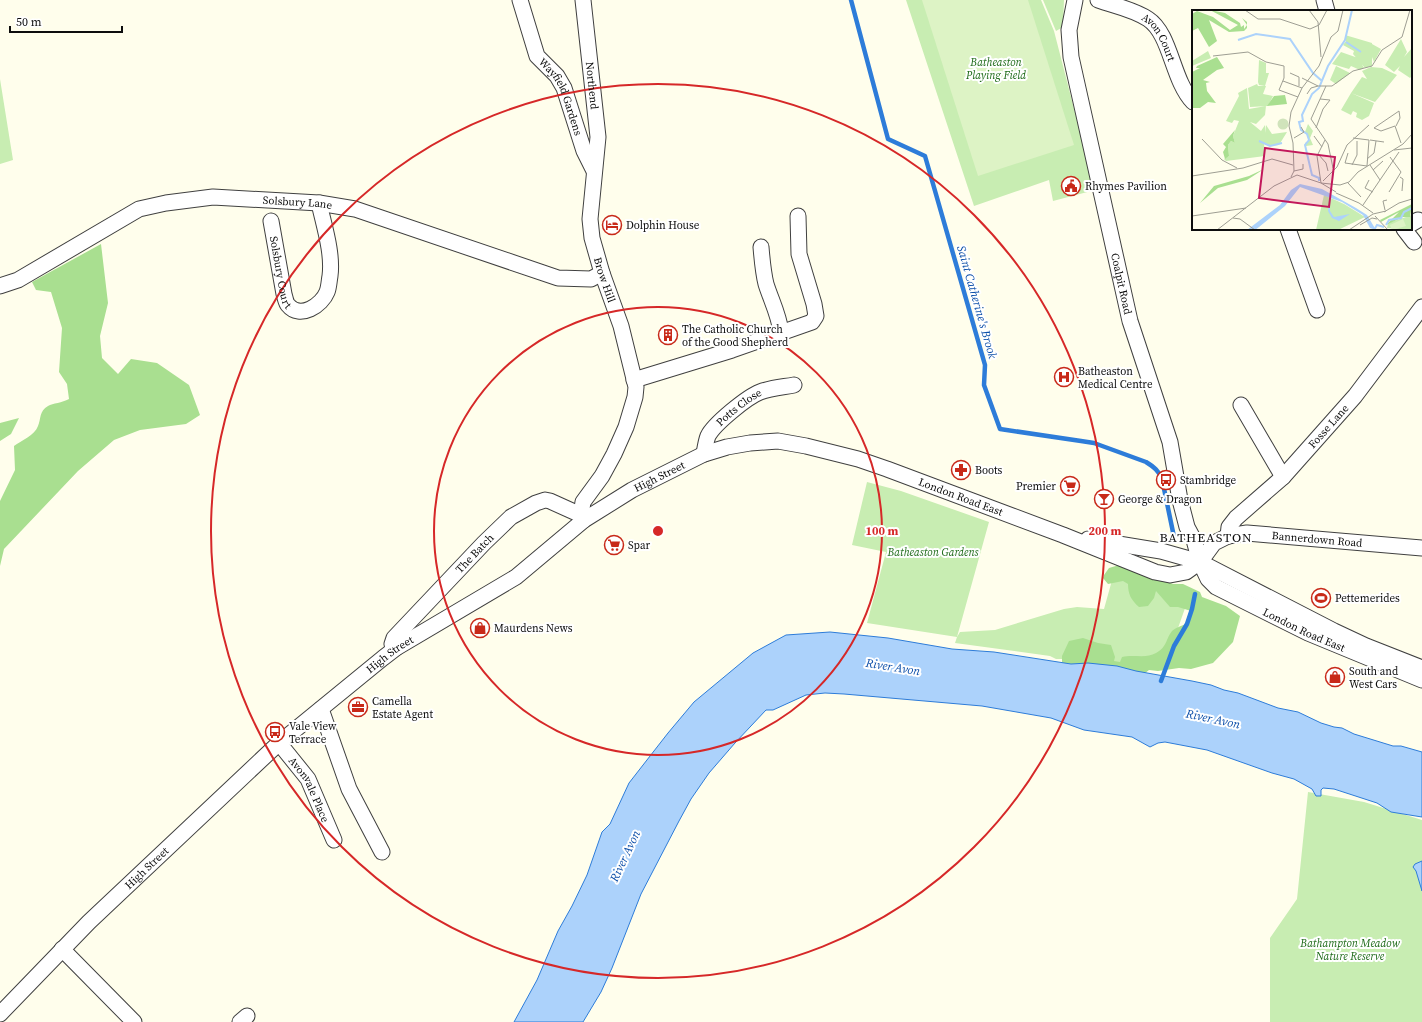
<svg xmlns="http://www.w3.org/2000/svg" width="1422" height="1022" font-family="'Source Serif 4',serif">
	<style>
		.green { fill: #c8edb2 }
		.forest { fill: #a9df90 }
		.pitch { fill: #ddf3c5 }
		.water { fill: #acd2fb; stroke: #2d7cd9 }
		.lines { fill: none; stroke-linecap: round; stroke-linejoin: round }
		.stream { stroke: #2d7cd9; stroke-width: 4.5 }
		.minor-casing { stroke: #404040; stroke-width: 17 }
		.minor { stroke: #fff; stroke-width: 15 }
		.ring { fill: none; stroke: #d62828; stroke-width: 2 }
		.labels { text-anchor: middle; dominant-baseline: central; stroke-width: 4; stroke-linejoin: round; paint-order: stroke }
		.street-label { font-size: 11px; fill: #0d0d0d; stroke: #fff }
		.park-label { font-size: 11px; font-style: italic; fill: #1d6a18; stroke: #fff }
		.poi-label { font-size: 11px; fill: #0d0d0d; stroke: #fff; text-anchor: start }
		.water-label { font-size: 12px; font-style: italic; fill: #0b4ea9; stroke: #fff }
		.quarter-label { font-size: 13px; letter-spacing: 1px; fill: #0d0d0d; stroke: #fff }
		.inset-river { fill: none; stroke: #acd2fb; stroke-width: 2 }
		.inset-road { fill: none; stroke: #9e9e93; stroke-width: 1 }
		.view { fill: #c2185b; fill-opacity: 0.15; stroke: #c2185b; stroke-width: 2 }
		.inset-edge { fill: none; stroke: #0d0d0d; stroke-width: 2 }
		.centre { fill: #d62828; stroke: #fff; stroke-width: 2 }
		.ring-label { font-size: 12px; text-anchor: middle; font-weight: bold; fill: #d62828; stroke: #fff; stroke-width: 4; stroke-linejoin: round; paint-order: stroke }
	</style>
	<rect width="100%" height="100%" fill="#fffeec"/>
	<path class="green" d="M906,0H1041L1054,31L1095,190L1053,201L1049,180L974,206Z
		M1043,0H1064L1063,27L1056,31Z
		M0,79L13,160L0,164Z
		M867,482L901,491L989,522L957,637L960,632L995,630L1064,609L1077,607L1104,609L1114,573L1190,594L1164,668L1070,659H1056L1050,656L955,643L957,637L867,623L886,552L852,545Z
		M1308,792L1364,802L1422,820V1022H1270V938L1297,899Z"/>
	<path class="forest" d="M101,244L108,303L100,336L102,358L118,374L131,359L157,363L189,385L200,415L186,424L140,430L114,440L78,471L4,549L0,566V501L15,470L14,446C21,441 35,435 38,426C41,419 39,411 48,406C53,403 62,403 69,399L67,384L59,372L62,328L51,292L36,290L32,282Z
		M19,418L11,434L0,441V423Z
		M1126,563L1173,584H1183L1200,592L1202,597L1226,606L1240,616L1233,642L1213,663L1191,669L1179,668L1158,671L1149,670L1135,681L1062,668V656L1069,641L1083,638L1098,643L1111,645L1115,657L1114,661L1120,662L1122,657C1133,654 1146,659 1156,653C1168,646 1165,640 1172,631C1175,628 1181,626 1186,624L1191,611L1178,607H1170L1156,591L1154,598L1148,606L1139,607C1131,600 1128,594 1128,584L1123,581L1108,584L1103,578L1104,575L1109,568Z"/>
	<path class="pitch" d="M922,0H1028L1074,145L978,176Z"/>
	<path class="water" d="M830,632L888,638L952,649L994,652L1071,664L1088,663L1117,666L1136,671L1192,681L1211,685L1224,690L1238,693L1278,708L1298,712L1321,723L1334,727L1342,728L1354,734L1393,746H1401L1422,752V817L1391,812L1377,803L1334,789L1323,788L1321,790V796H1316L1312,789L1294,779L1272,773L1207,750L1165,742L1158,743L1150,747L1132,737L1084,730L1051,718L982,706L844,694L825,693L806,695L773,710H766L735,743L709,773L691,799L679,821L641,894L612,968L601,992L583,1022H514L537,980L558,931L572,906L587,875L602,832L610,824L629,783L668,733L694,702L753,653L786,635Z
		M1422,861V891L1416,871L1413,867L1415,864Z"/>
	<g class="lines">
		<path class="stream" d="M851,0L888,139L925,156L985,365L984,385L1000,429L1081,441L1094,443L1146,462C1154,467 1159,471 1162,479L1174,537
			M1161,681L1174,646L1187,624L1192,609L1195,594"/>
		<g class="minor-casing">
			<g id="minor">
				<path id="s1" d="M520,0L537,56L557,76L564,88L584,151L594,171"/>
				<path id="s2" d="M583,0L598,137L590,219L592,238L602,273L621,326L636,387L635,397L626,427L614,454L602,476L583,502L581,515L584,520"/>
				<path id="s3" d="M1075,0L1069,30L1071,57L1130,321L1170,442L1180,500L1187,527L1194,540L1200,562L1208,579L1216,587L1308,633L1422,680"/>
				<path id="s4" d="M1098,0C1115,6 1133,9 1148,19C1171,34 1172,80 1193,102"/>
				<path d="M1324,0L1327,11"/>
				<path id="s5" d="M271,221L284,294C285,297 286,303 288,305C300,320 322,305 327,292C329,287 329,281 330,276C333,253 324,226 319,203"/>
				<path d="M1411,224L1418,220"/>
				<path d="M1288,229L1317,310"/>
				<path d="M1404,229L1414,242"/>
				<path d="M761,247C762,259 763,272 766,284C771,300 779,315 781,332"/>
				<path id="s6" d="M0,286L18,280L139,209L166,203L213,197L319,203L355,209L558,278L591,279L602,273"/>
				<path d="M634,380L732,350L812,322L816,316L814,304L799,254L798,216"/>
				<path d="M1241,405L1283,477"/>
				<path id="s7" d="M704,454C705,448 706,441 708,436C714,424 747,397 760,392C770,388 783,387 794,385"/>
				<path id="s8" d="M1228,536L1229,527L1236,518L1283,477L1355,396L1422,307"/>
				<path d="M1088,539L1161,551L1200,562L1334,631L1366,646L1422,668"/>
				<path id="s9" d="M396,648L392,644L394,638L484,543L511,517L536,503L545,500L550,501L581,515"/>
				<path d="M321,709L349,789L382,852"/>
				<path id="s10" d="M279,743L308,779L334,840"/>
				<path d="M62,949L134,1022"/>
				<path id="s11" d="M0,1014L89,922L279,743L383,658L396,648L516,577L584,520L632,490L704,454L727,447L750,443L778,441L806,446L858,459L887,469L1063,535L1155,572L1170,575L1186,572L1200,562L1214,543L1228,536L1247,533L1422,548"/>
				<path d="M240,1022L247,1016"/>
			</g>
		</g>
		<use href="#minor" class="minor"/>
	</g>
	<g class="ring">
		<circle cx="658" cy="531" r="224"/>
		<circle cx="658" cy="531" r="447"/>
	</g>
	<defs>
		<g id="civic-ring" transform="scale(1)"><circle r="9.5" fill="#fff" stroke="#c82919" stroke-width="1.5"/><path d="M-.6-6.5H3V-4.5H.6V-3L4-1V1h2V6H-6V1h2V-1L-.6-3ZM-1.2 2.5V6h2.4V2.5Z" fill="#c82919"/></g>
		<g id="hotel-ring" transform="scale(1)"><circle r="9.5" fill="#fff" stroke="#c82919" stroke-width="1.5"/><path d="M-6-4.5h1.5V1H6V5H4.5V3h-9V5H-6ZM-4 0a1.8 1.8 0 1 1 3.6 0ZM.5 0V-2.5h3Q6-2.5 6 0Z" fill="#c82919"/></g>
		<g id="building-ring" transform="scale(1)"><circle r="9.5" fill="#fff" stroke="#c82919" stroke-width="1.5"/><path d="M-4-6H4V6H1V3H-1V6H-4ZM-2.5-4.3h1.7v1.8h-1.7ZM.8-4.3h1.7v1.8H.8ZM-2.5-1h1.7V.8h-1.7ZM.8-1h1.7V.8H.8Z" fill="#c82919"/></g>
		<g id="hospital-ring" transform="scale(1)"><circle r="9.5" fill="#fff" stroke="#c82919" stroke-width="1.5"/><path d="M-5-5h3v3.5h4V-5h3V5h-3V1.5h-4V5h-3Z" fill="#c82919"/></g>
		<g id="pharmacy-ring" transform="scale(1)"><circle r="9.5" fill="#fff" stroke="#c82919" stroke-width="1.5"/><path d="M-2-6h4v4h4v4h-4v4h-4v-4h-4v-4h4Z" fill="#c82919"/></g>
		<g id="bus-ring" transform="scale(1)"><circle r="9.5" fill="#fff" stroke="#c82919" stroke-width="1.5"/><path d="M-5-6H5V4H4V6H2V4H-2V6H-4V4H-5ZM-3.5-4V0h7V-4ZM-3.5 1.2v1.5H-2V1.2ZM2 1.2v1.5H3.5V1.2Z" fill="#c82919"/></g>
		<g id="supermarket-ring" transform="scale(1)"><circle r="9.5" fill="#fff" stroke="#c82919" stroke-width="1.5"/><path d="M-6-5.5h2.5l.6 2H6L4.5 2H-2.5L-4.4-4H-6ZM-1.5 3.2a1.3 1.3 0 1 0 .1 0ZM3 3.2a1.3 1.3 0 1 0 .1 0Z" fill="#c82919"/></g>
		<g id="bar-ring" transform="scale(1)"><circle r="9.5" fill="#fff" stroke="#c82919" stroke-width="1.5"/><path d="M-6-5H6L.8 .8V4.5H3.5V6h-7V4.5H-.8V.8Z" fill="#c82919"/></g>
		<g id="stadium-ring" transform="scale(1)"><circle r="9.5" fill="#fff" stroke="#c82919" stroke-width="1.5"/><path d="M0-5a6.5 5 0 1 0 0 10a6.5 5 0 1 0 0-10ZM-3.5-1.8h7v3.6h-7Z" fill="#c82919"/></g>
		<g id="shop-ring" transform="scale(1)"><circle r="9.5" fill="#fff" stroke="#c82919" stroke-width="1.5"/><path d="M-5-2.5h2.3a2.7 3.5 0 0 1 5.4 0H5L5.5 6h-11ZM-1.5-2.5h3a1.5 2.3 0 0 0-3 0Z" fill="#c82919"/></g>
		<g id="office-ring" transform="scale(1)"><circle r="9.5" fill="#fff" stroke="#c82919" stroke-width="1.5"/><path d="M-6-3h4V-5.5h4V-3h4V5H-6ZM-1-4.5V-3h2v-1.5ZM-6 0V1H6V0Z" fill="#c82919"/></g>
	</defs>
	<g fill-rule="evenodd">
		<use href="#civic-ring" x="1071" y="186"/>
		<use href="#hotel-ring" x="612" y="225"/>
		<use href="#building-ring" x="668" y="335"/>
		<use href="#hospital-ring" x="1064" y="377"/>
		<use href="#pharmacy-ring" x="961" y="470"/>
		<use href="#bus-ring" x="1166" y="480"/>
		<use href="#supermarket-ring" x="1070" y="486"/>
		<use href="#bar-ring" x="1104" y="499"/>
		<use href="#supermarket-ring" x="614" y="545"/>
		<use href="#stadium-ring" x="1321" y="598"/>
		<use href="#shop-ring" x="480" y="628"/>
		<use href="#shop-ring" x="1335" y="677"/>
		<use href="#office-ring" x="358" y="707"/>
		<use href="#bus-ring" x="275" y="732"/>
	</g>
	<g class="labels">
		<g class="street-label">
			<text stroke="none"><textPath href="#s4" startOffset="75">Avon Court</textPath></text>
			<text stroke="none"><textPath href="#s2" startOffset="86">Northend</textPath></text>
			<text stroke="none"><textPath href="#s1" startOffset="107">Wayfield Gardens</textPath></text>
			<text stroke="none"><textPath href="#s6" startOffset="319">Solsbury Lane</textPath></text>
			<text stroke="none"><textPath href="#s5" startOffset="52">Solsbury Court</textPath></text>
			<text stroke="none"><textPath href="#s2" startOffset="283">Brow Hill</textPath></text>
			<text stroke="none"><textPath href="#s3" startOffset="290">Coalpit Road</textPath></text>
			<text stroke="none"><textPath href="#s7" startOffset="61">Potts Close</textPath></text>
			<text stroke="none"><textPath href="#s8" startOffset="151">Fosse Lane</textPath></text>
			<text stroke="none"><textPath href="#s11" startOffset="855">High Street</textPath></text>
			<text stroke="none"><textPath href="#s11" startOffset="1172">London Road East</textPath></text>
			<text stroke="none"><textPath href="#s11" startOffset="1558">Bannerdown Road</textPath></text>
			<text stroke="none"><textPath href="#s9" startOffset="129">The Batch</textPath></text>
			<text stroke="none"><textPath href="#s3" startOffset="708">London Road East</textPath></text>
			<text stroke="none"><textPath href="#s11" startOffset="531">High Street</textPath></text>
			<text stroke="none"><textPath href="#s10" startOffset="56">Avonvale Place</textPath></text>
			<text stroke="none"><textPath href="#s11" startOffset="207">High Street</textPath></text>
		</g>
		<g class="park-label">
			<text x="996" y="62">Batheaston<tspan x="996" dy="13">Playing Field</tspan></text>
			<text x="933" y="552">Batheaston Gardens</text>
			<text x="1350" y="943">Bathampton Meadow<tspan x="1350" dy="13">Nature Reserve</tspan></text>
		</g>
		<g class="poi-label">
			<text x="1085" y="186">Rhymes Pavilion</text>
			<text x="626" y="225">Dolphin House</text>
			<text x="682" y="329">The Catholic Church<tspan x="682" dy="13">of the Good Shepherd</tspan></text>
			<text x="1078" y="371">Batheaston<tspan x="1078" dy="13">Medical Centre</tspan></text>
			<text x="975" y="470">Boots</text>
			<text x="1180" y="480">Stambridge</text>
			<text x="1056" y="486" text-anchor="end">Premier</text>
			<text x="1118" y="499">George &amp; Dragon</text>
			<text x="628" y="545">Spar</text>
			<text x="1335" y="598">Pettemerides</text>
			<text x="494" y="628">Maurdens News</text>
			<text x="1349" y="671">South and<tspan x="1349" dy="13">West Cars</tspan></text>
			<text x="372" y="701">Camella<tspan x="372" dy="13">Estate Agent</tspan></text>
			<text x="289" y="726">Vale View<tspan x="289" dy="13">Terrace</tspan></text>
		</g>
		<g class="water-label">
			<text transform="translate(977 302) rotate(74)">Saint Catherine's Brook</text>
			<text transform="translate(893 667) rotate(9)">River Avon</text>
			<text transform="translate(1213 719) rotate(12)">River Avon</text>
			<text transform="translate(625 856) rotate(-65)">River Avon</text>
		</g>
		<g class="quarter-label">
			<text x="1206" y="537">BATHEASTON</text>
		</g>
	</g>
	<g transform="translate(1192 10)">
		<rect width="220" height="220" fill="#fffeec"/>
		<path d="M153,25L180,33V56L173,58L161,44L162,41L151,35L154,31ZM209,29L215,42L212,47L220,38V66L218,68L206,60L208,56L202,62L193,55ZM180,34L189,39L182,52L180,47ZM16,41L19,48L0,56V51ZM149,42L166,48L172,58L168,60L159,56L157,59L140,54ZM67,50L74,53V63H77L73,76L67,75L66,72ZM144,56L158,63L144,74L138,70ZM179,57L190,58L205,65L183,92L159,83L170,67L175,69L170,61ZM65,74L66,76H74L71,84L81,86L76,96L58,97L56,78ZM55,78L57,99L74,96L73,105L64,114L58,112L69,121L73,115V123L74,115L80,124L95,122L87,135L78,136L72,133L73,146L34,151L32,149L37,146L36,135L39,131L43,133L41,126L47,111L42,110L40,113L34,111L47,86L46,83ZM159,83L182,93L177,106L170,110L164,107L165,103L161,101L159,105L149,100ZM116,114L121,121L118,128L121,135L114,136L113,133L118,130L113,122ZM132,185L152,194L173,207L146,220H124ZM220,205V220L195,218L196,213Z" fill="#c8edb2"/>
		<path d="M18,0L33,3L48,13L49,17L52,15V19L55,15L50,8L55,12V18L52,21L37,22L17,10L25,31L17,37L6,18L0,21V4L5,1L21,7L38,20L46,15ZM25,47L32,58L25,60L11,70L18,72L14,73L15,81L24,93L16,92L8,98H0V62L8,58H4L5,56ZM93,85L95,94L75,96L82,86ZM43,120L41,126L43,133L39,131L36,135L37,146L33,149L31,142L34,137L31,134ZM72,159L55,170L26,178L8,193L22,176L57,166ZM220,194L218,207H211L194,215L207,202L189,212L188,210Z" fill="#a9df90"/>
		<path d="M85.5 114a5.5 5.5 0 1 1 11 0a5.5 5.5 0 1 1-11 0Z" fill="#d0e3bb"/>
		<path d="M211,209L214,216L200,220L198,215Z" fill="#ddf3c5"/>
		<path d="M108,174L130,179L164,198L175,205L184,220L178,218L171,205L150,192L108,177L93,196L67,217L63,220H55L88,195L99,180ZM138,189V201L142,207L158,204L147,211L140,208L136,201Z" fill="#acd2fb"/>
		<path class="inset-river" d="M46,30L64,24L98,29L121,63L130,71M154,32L169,42M67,131L78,136L90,133M127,171V168L120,165L113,135L117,130L115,124L109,120L107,112L111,111L110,105L120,84L127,78L136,56L153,30L160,0M194,215L197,210L209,208L212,202L220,198M182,220L185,215L192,217"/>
		<path class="inset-road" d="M53,0L66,9H88L118,19L127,15L135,0M117,0L126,12L129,47M21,46L56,42L74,52L92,56V68L87,80L106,87M98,63L107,67V76M110,68L126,76H140L161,61L180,56L190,40L210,27L218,0M91,71L110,78M134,76L119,109L136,134L141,158M115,84L119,78L126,76M204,116L208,108L207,101L182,118L189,121L203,116L209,133M124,118L131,99L138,90L128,89M122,126L130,137M102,128L112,122L109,117M161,128L177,130L175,156M10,129L30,150L45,158M178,130L192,132M202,140L220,138M156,143L153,153L175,156M126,144L134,153L136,161M175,149L182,143L184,131M160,155L165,145V131M178,155L188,170M181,160L191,151M102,161L111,159V154M0,166L51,158L80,149L101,155M99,167L102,161L101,133L97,116L99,102L110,78L127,56L139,27L146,21L151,0M208,167L211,169L210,181M177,170L173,178L181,182M131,171L145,157L155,135L177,115M129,173L148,175L157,172L166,162L211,134L220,124M129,173L125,146L133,130M156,173L169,187M197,182L209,162L198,147M144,183L167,193L181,203M171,195L207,142M193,200L191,191L195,190M192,202L207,193L220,189M0,206L54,198M183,206L196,220M41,208L48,209L63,220M168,215L180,208L185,209M25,220L82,176L105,165L129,173L144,182M157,220L181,204L194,201"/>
		<path class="view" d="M73,138L143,147L137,197L67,188Z"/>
		<rect width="220" height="220" class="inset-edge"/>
	</g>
	<circle cx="658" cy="531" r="6" class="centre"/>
	<g class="ring-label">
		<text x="882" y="535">100 m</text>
		<text x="1105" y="535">200 m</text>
	</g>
	<path d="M10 26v6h112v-6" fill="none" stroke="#0d0d0d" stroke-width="2"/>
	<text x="16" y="26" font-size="12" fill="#0d0d0d" stroke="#ffffff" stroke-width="3" paint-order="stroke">50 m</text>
</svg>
